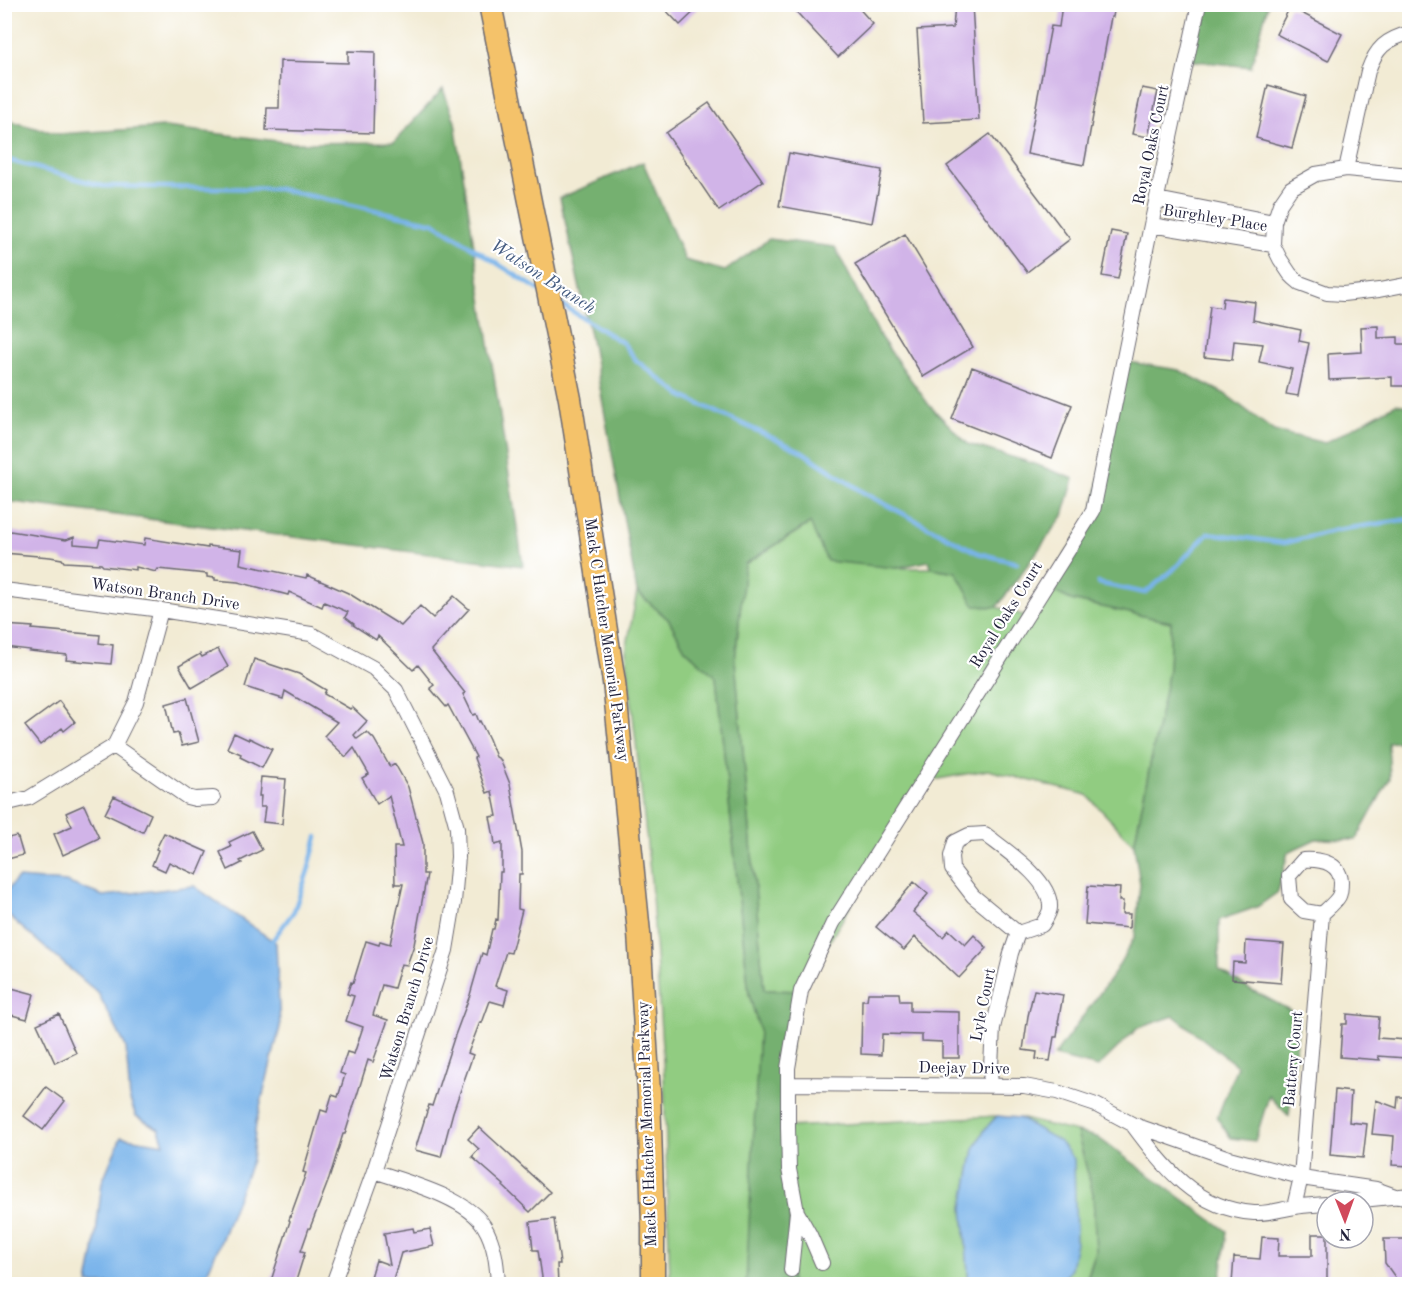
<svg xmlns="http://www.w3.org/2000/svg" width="1414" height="1289" font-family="'Old Standard TT',serif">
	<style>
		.green { fill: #91cc81; stroke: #5a775e; stroke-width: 1.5 }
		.forest { fill: #74b06f; stroke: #4b6955; stroke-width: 1.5 }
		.water { fill: #79b4ea; stroke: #4e6b92; stroke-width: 1.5 }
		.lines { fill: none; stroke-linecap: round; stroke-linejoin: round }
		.stream { stroke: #79b4ea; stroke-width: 4.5 }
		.building { fill: #d1b4e8 }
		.street-casing { stroke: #6b6871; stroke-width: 16 }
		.primary-casing { stroke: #6b6871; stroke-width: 25 }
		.street { stroke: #fff; stroke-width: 14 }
		.primary { stroke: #f4c26a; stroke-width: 22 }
		.labels { text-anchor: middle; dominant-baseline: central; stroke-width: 4.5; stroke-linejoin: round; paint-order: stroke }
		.street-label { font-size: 16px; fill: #22223b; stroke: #fff }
		.water-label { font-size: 18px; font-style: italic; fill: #455c81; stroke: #fff }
	</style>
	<rect width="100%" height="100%" fill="#fff"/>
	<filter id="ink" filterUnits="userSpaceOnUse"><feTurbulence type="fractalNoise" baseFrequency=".0167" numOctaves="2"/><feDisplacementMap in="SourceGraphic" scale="12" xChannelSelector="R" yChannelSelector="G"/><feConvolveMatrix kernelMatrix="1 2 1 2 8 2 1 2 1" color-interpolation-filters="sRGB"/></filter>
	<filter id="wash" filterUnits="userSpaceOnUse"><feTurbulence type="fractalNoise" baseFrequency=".008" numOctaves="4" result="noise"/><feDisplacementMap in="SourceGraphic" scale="24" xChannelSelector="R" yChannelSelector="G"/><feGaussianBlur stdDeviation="1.35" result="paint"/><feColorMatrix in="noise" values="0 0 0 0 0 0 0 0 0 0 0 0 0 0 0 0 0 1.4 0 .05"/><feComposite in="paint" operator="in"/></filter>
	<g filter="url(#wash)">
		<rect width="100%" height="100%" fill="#f2ebd4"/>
		<path class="green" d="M811,523L896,568H932L956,572L975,606L997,607L1026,616L1045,587L1071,600L1171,622L1169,670L1134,845L1087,795L988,770L922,782L801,991L764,990L735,660L745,564Z
			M637,592L669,620L685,649L716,677L749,994L759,1028L750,1284H670L664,1076L651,881L626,651Z
			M997,1116L985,1129L974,1149L963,1207L969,1284H791L788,1127Z
			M1019,1118L1077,1132L1093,1193L1096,1251L1085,1284H1060L1071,1269L1035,1128Z"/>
		<path class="forest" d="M1199,5H1268L1251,67L1187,60Z
			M443,89L455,122L523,566L5,501V120L59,134L165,127L293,143L394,142Z
			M643,162L685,260L725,271L769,239L835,247L881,338L929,405L968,444L1032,463L1074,479L1063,516L997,607L975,606L956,572L932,568L929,561L896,568L827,561L810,523L745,564L735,660L764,990L801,991L786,1069L791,1284H746L759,1028L749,994L716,677L685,649L669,620L637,592L593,349L560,198Z
			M1123,361L1179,370L1225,394L1274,431L1325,443L1396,404L1409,406V740L1388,743L1390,778L1356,840L1316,839L1288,852L1278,892L1257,907L1219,920V970L1248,988L1299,1015L1289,1116L1269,1096L1255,1141L1231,1138L1217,1118L1237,1066L1174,1016L1138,1028L1098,1067L1054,1056L1113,975L1135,936L1140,884L1134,845L1169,670L1171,622L1071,600L1045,587L1093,511Z
			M1077,1132L1097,1137L1227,1231L1220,1284H1086L1096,1251L1093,1193Z"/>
		<path class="water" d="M18,878L66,882L103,896L160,890L194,886L276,943L280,1027L256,1123L252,1160L219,1246L202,1284H88L94,1251L102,1182L121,1137L164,1144L159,1129L136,1116L130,1100L126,1047L98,993L12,919L5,911V892Z
			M997,1116L1019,1118L1059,1141L1074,1159L1076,1242L1071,1269L1060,1284H969L963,1207L974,1149L985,1129Z"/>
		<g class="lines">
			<path class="stream" d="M4,159L103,186L279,189L434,223L539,290
				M559,303L623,343L637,361L682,396L801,451L866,494L978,553L1017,563
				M1098,583L1145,593L1173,570L1208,533L1284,543L1337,530L1410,519
				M272,941L294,911L308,871L317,837"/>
		</g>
		<g id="blocks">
			<path class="building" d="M660,4H702L680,25Z
				M789,4H855L873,24L838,57Z
				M955,4H972L979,120L923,123L917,30L953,28Z
				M1062,4H1115L1113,17H1111L1084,165L1027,154L1051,26L1059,27Z
				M1290,7L1342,34L1328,61L1276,34Z
				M348,51L375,52L373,133L266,130L267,108H279L280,61L348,63Z
				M1268,85L1306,96L1292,148L1256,138Z
				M1142,88L1158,91L1148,137L1132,134Z
				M709,103L763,181L719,211L666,133Z
				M990,134L1070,239L1027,272L947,166Z
				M789,153L882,170L872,223L779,206Z
				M1111,231L1127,234L1118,279L1102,276Z
				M905,234L973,347L923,377L855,264Z
				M1223,298L1255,302L1253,320L1301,330L1299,341L1309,343L1298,396L1286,394L1292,369L1259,362L1263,344L1234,341L1232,360L1204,357L1210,306L1222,308Z
				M1378,326V338L1398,337V344H1410V386H1392V377L1329,380L1328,354L1362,352L1361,327Z
				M972,367L1072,405L1052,458L952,419Z
				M4,530L66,540L74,537V544L98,546L100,539L144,545L145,538L208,548V546L242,550L240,564L306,578L307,575L348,593L401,626L420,606L433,618L454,596L469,609L431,650L465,693L463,694L473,715L476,714L479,722L480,721L489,739L496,757L500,759L510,784L522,852V874H519L518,909L522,910L511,953L506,952L495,986L508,990L504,1005L490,1001L482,1023L480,1022L468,1053L473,1055L453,1112L441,1157L415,1150L429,1105L432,1106L454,1038L470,995L482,953L486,955L492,929H494L496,919L498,920L500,872H502V843L495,845L494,837L490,817L497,816L492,791L487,793L474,758L476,757L448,705L446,707L430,688L434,685L418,665L413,670L378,636L376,640L353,625L354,624L345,617L348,612L324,602L322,607L289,592L288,595L238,582L215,580V578L207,577V574L158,569L156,572L136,567V570L103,566L101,564L64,562L62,559L50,557L4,553Z
				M4,625L33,627L32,629L100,635L99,643L113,645L111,664L66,660L67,655L29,651L30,650L4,647Z
				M218,649L228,667L192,688L179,666L200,654L202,657Z
				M254,659L299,674L326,690L324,694L350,709L352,707L367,721L354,735L357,739L367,732L374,739L390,767L395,764L408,787L423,843V874H427L414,945L407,965L401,964L394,988L382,985L373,1015L388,1020L373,1062L368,1060L345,1134H343L329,1179L310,1228H309L301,1251L305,1252L295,1284H270L290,1221L289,1220L306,1173L303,1172L321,1110L327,1112L332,1095L338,1097L345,1075L340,1073L347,1052L354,1054L363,1027L346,1021L354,996L347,994L351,982L353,983L366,941L379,945L380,941L390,944L403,884H395L394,847H402L389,796L377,804L362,778L369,774L354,748L346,757L324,736L337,722L285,691L283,699L245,687Z
				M187,698L199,742L182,746L178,733L173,734L166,704Z
				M59,701L75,722L64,731L62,728L40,745L25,726Z
				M234,733L249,740V738L272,749L262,768L240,757L241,754L227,748Z
				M261,777L286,779L282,824L263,822L265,807H260L261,796H259Z
				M114,796L151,814L143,832L105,814Z
				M84,805L99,838L63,855L54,834L72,826L66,813Z
				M252,831L262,850L240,861L242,863L228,870L220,852L231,847L229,842Z
				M164,833L207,852L197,875L169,862L165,871L152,865L158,850L156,849Z
				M16,836L17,838H18L23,855L4,860V839Z
				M914,882L928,894L913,912L943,937L949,930L965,945L974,935L987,948L959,978L915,937L904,950L876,927Z
				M1088,886L1120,888L1119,901H1123L1122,914H1130L1129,928L1085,924Z
				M1246,941L1284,944L1281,983L1232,979L1233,962L1245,963Z
				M4,986L34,994L27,1019L4,1013Z
				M1034,990L1063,995L1058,1023H1059L1057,1037H1054L1050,1061L1036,1059L1037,1052L1023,1050L1028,1016Z
				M868,993H899L900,1001H910V1011L959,1012V1058H942V1042L922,1041V1035L882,1034L881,1055L861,1054L862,1000H867Z
				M59,1014L76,1053L55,1063L37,1024Z
				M1347,1014L1379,1017L1377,1038L1408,1040L1406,1058L1378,1056L1380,1060L1340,1057L1342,1024H1347Z
				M46,1087L65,1101L43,1130L24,1116Z
				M1335,1090L1351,1092L1349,1122L1367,1124L1363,1158L1330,1155Z
				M1398,1097H1410V1166L1392,1165L1394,1136L1372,1134L1376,1100L1397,1108Z
				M479,1127L550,1192L530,1212L503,1186L504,1185L472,1157L479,1149L468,1139Z
				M554,1219L560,1264H557L558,1284H543L538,1250H533L530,1222Z
				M413,1228L414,1232L430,1229L434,1246L401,1253L392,1284H369L376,1260L390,1265L384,1233Z
				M1312,1234H1327V1284H1232L1234,1257L1260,1259L1262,1237L1279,1238L1278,1256H1312Z
				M1384,1239H1410V1284H1396L1395,1277L1385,1263Z"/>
		</g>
	</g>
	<g filter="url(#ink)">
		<use href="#blocks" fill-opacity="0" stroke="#6b6871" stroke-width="1.5"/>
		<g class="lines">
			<g class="street-casing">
				<path id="street" d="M1346,169L1368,71C1376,48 1386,39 1410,33
					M1410,175L1346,169L1316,174L1291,188L1280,204L1274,222L1273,245L1280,259L1290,274L1294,278L1300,283L1327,293L1343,294L1379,290L1410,284
					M1157,199L1274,222
					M1151,225L1273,245
					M4,590L161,610L311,634L373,668L396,690L447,791L457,828L458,857L454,902L446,950L374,1171L333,1284
					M114,746L187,797L195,799L213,798
					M4,804L29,798L114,746L136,702L161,610
					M985,834C1005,850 1052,880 1050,908C1050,913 1045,920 1042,925L1018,933L973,896L952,869L951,856L955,842L969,835Z
					M788,1084L1024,1086L1057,1092L1096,1105L1132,1124
					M990,1085L993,1028L1011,953L1018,933
					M374,1171C406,1182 466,1197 484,1226C495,1244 497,1265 498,1284
					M1343,1202L1410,1195
					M1327,1204C1316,1205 1305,1205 1295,1207C1281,1209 1269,1214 1254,1213C1196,1209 1164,1167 1132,1124L1229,1158L1308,1179L1376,1189L1398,1197
					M1294,1207L1301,1177L1322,914C1327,909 1336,902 1339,896C1341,892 1341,886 1341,881C1339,862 1319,859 1303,860L1289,876L1291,899L1304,911L1322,914
					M797,1212L810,1235L822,1263
					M791,1270L797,1212L789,1169L788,1127V1068L801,991L833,923L1093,511L1151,225L1199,4"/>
			</g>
			<g class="primary-casing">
				<path id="primary" d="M490,4L570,399L614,682L639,933L649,1093L653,1228V1284"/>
			</g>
			<use href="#street" class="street"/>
			<use href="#primary" class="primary"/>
		</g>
	</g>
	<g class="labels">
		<g class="street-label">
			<text transform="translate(1152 145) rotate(-78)">Royal Oaks Court</text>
			<text transform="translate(1215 219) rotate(9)">Burghley Place</text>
			<text transform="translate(165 595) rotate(8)">Watson Branch Drive</text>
			<text transform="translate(1007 615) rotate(-58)">Royal Oaks Court</text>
			<text transform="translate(606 640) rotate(82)">Mack C Hatcher Memorial Parkway</text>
			<text transform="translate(984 1005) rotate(-79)">Lyle Court</text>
			<text transform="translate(408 1009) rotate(-73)">Watson Branch Drive</text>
			<text transform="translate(1294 1059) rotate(-85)">Battery Court</text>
			<text transform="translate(964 1069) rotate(1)">Deejay Drive</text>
			<text transform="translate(648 1124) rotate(-92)">Mack C Hatcher Memorial Parkway</text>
		</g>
		<g class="water-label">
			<text transform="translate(543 277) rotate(33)">Watson Branch</text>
		</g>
	</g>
	<rect width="1414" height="1289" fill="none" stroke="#fff" stroke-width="24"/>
	<g transform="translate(1345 1220) rotate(179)"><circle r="28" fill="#ffffff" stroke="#a7a7b1" stroke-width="1.5"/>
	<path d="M0-4.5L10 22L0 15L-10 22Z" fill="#d1495b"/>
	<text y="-9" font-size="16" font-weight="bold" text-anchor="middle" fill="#22223b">N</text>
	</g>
</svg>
